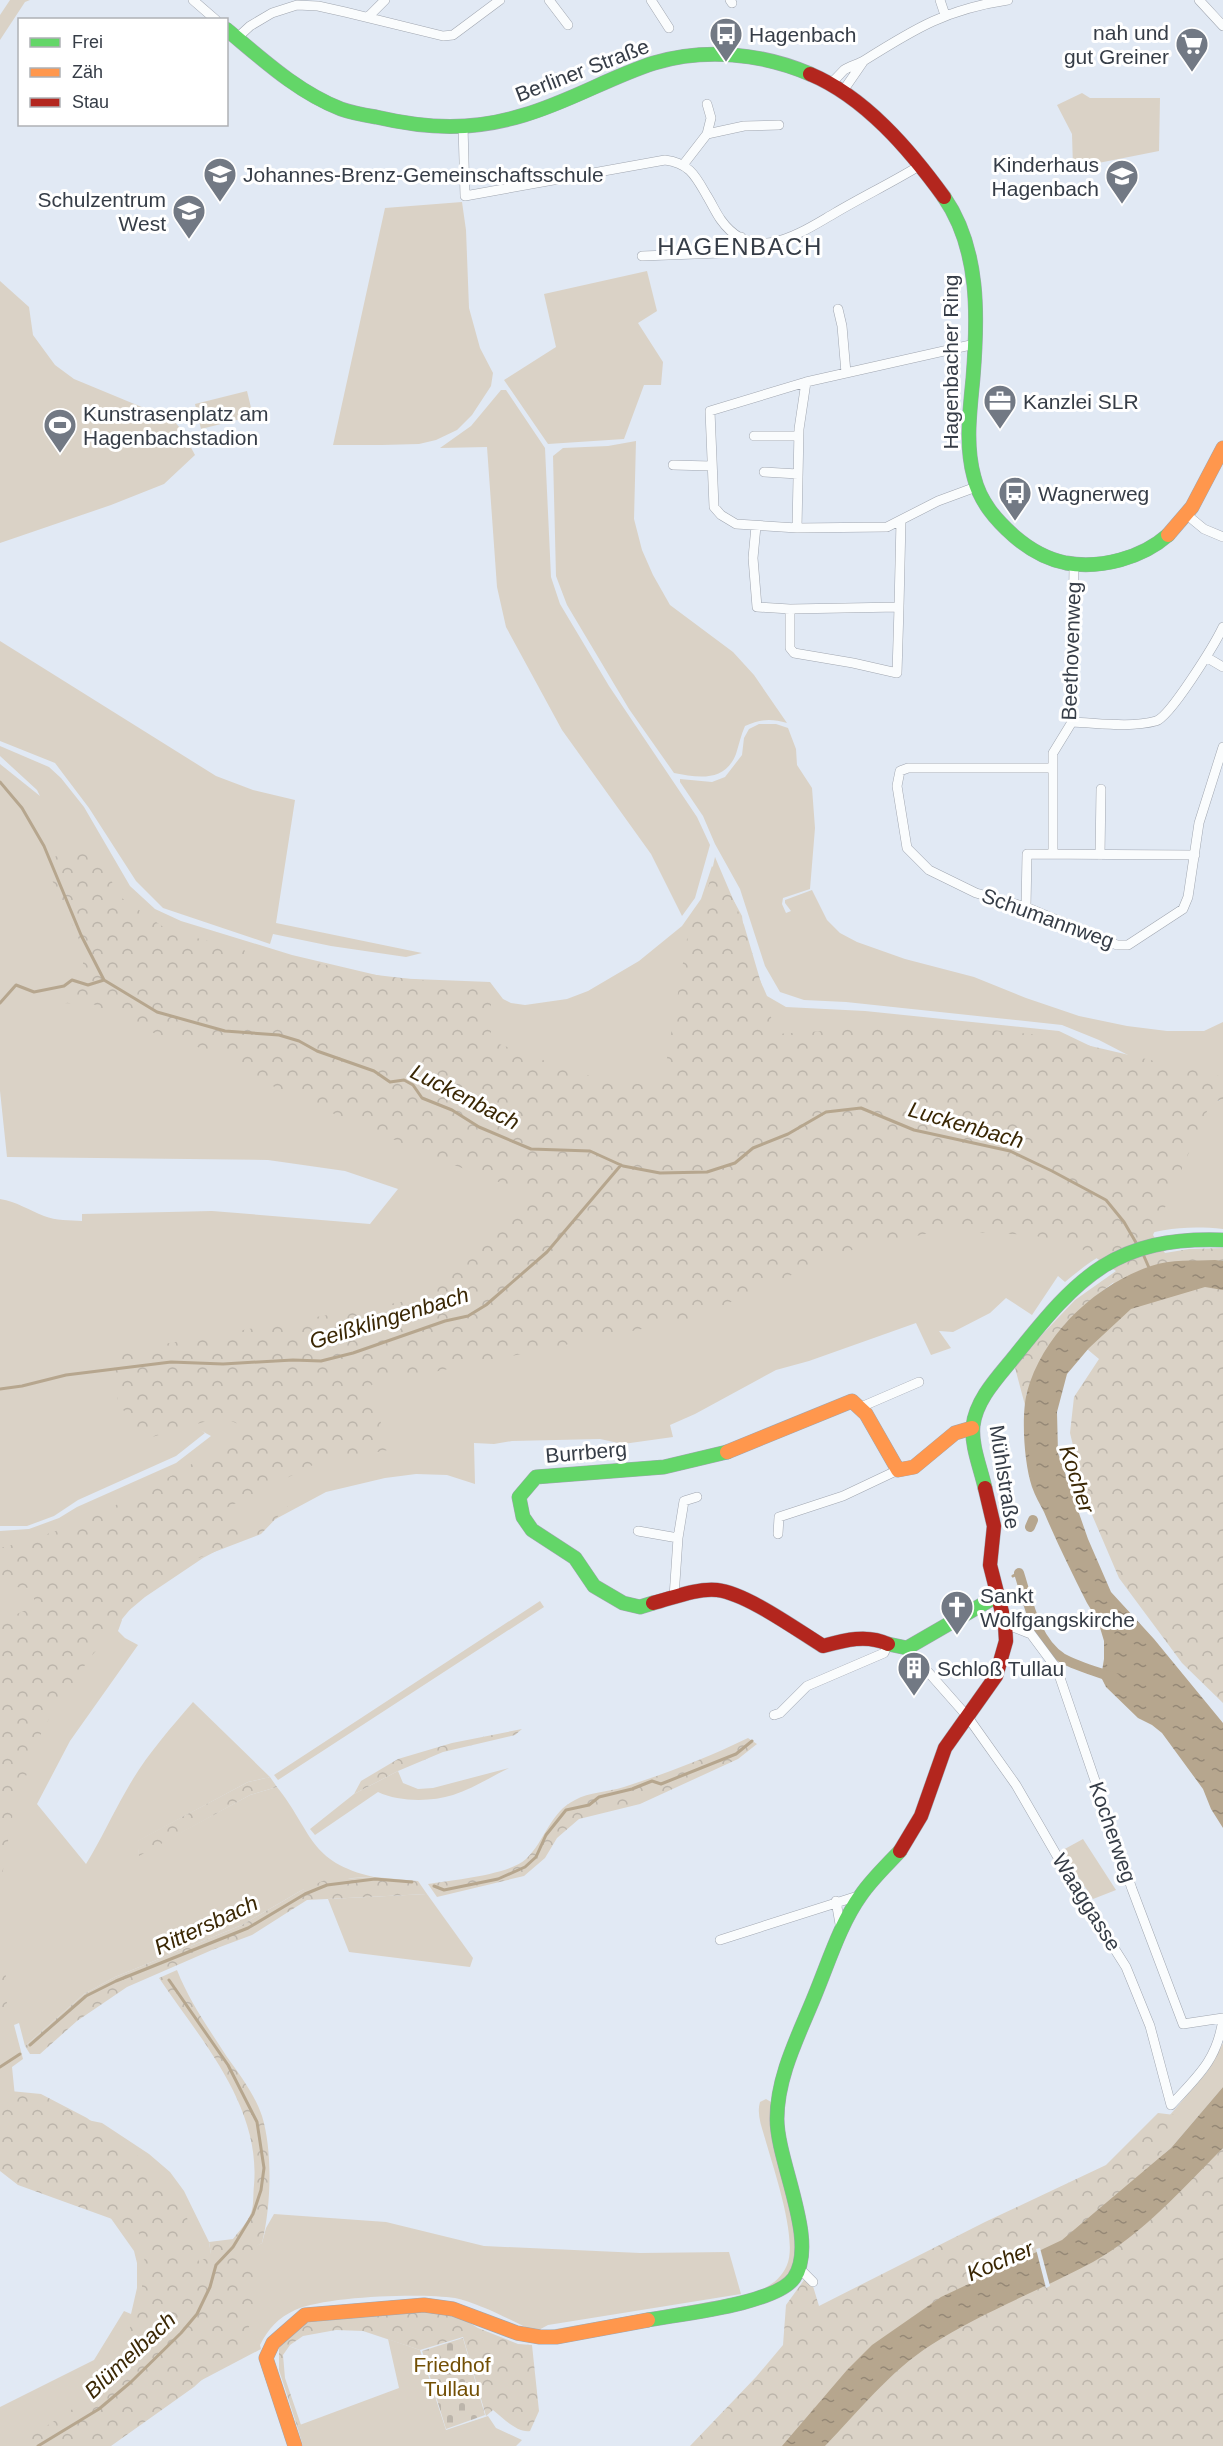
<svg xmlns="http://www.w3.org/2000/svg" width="1223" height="2446" font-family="Arial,sans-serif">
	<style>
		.grass { fill: #dad2c6 }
		.forest { fill: url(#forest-crowns) }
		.cemetery { fill: url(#cemetery-stones) }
		.water { fill: url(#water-ripples) }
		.pier { fill: #e1e9f4 }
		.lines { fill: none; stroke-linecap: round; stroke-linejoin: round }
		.stream { stroke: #b6a68e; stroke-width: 3 }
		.canal { stroke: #b6a68e; stroke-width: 10 }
		.street-casing { stroke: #a0a6b0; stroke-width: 10 }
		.fast-casing { stroke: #a0a6b0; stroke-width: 15 }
		.slow-casing { stroke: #a0a6b0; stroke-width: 15 }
		.jam-casing { stroke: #a0a6b0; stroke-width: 15 }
		.street { stroke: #fafcfd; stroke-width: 9 }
		.fast { stroke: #63d668; stroke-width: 14 }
		.slow { stroke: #ff974d; stroke-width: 14 }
		.jam { stroke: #b3261e; stroke-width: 14 }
		.labels { text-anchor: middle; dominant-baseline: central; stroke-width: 6; stroke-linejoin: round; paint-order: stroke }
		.poi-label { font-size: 21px; fill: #363d47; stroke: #fff; text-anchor: start }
		.street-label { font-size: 21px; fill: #363d47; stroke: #fff }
		.park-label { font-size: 21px; fill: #724f05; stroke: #fff }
		.water-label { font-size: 22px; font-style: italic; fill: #3a2704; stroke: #fff }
		.quarter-label { font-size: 24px; letter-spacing: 1.5px; fill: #363d47; stroke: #fff }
	</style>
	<defs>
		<pattern id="forest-crowns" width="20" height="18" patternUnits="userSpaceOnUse" patternTransform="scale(1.5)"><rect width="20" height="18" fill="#dad2c6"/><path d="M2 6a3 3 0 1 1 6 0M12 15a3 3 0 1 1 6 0" fill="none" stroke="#bcb5ab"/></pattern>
		<pattern id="cemetery-stones" width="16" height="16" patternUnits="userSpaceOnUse" patternTransform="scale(1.5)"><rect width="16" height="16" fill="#dad2c6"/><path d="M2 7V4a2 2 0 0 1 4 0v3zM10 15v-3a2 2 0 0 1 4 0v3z" fill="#bcb5ab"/></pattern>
		<pattern id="water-ripples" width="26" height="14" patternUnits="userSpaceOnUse" patternTransform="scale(1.5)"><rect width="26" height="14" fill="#b6a68e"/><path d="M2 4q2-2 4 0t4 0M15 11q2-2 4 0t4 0" fill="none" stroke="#958876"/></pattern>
	</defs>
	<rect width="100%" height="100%" fill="#e1e9f4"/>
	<path class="grass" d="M10,0H30L25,2L0,40V15Z
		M1082,93L1090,98H1160L1159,151L1073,168L1072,134L1057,105Z
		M462,202L466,230L469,308L480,348L493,373L491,386L472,415L457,430L436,440L419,444L382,445H333L385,208Z
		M647,271L657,311L638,323L663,362L661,385H644L624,439L548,444L504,380L556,347L544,294Z
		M0,281L29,307L33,335L55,365L74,379L173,420L181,429L195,455L164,484L111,505L0,543Z
		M501,390H506L545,448L551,577L560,604L609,686L697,817L710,845L695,898L682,916L651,854L562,730L506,627L497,587L487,447L440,448L471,426Z
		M247,391L253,416L201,429L195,404Z
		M636,441L634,519L642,550L653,575L670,605L733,652L754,675L787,723C771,718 760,719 745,726C741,735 739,744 736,754C725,782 699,778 674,773L629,709L567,605L556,576L553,456L563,448L608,446Z
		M0,641L216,776L253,790L295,800L276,923L422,953L406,957L331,946L273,934L270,944L163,908L136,881L89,808L55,763L0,741Z
		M759,724H776L788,728L796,749L797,765L812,788L815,828L810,889L783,898L782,904L786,913L791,911L785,903V900L812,890L827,920L840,933L857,942L905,959L974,977L1026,998L1079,1016L1127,1026L1167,1031H1204L1223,1022V1090L1151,1067L1099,1040L1062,1025L846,1002L804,1000L780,992L765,966L740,889L715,844L703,816L680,782V779L712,782L725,777L742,755L744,738L749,729Z
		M0,746L49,767L61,778L84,807L130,886L155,909L181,921L292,955L389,978L490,982L503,999L511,1003L525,1005L567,999L588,991L639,961L682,926L701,899L712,866L721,877L742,916L746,948L767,996L786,1007L865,1011L1059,1031L1201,1099L1219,1101L1223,1098V1229C1157,1222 1115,1240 1065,1282L1058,1276L1032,1315L1006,1298L990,1313L953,1332L939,1331L951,1348L931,1355L916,1323L809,1361L776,1370L695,1414L670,1425L673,1437L623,1444L600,1439L512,1441L494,1444L474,1443L475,1484L447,1475L416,1474L385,1478L326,1492L203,1558L145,1597L120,1618L122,1620L118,1631L125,1638L138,1645L70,1741L37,1804L86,1864C101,1840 112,1815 126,1791C144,1758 169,1730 193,1702L270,1777L248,1782L138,1841L139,1855L250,1795L277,1787C313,1832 308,1862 374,1877L352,1878L302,1890L242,1925L115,1977L84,1994L25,2046L19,2023L14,2025L23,2059L12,2067L15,2097L78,2118L102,2123L149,2154L170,2172L184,2191L209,2242L213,2266L262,2243L266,2228L274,2214L386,2222L484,2246L640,2253L729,2252L741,2294L548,2325L535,2332C513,2321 479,2303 455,2298C421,2293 326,2296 295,2310C278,2318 268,2329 260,2345L261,2349L198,2382L97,2446H0V2407L94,2360L124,2311L131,2314L137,2288V2263L134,2251L105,2210L0,2170V1531L29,1529L59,1518L77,1507L176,1463L211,1436L200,1430L205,1433L176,1456L78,1500L54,1516L27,1526H0V1199C17,1202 29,1210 44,1216C56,1221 70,1220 82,1221V1214L212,1211L370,1224L398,1189L345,1171L268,1160L7,1157L0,1091V764L40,796L37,790L0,756Z
		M540,1601L544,1607L278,1780L274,1775Z
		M509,1768C491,1777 472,1789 453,1795C431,1802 399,1802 378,1792L315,1835L310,1829L354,1794L398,1771L403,1783L418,1789L433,1788Z
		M1083,1839L1116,1890L1093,1899L1061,1851Z
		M427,1894L473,1958L470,1967L349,1952L328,1899Z
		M1223,2043V2087L1171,2148L1062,2240L1207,2072Z
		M766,2099L771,2102C773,2141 807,2241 792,2271C783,2287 765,2292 750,2298L555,2331H544L748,2295C765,2289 780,2282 787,2265C798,2240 774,2170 766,2142C763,2130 756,2115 760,2102Z
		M388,2339L420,2350L446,2430L488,2416L496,2428L522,2440L516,2446H303L297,2426L399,2388Z"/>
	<path class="forest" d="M86,842L123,899L169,931L244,950L257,961L293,958L368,974L444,983H491V1041L581,1074L662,1088L690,921L705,902L715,857L744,925L776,1034L872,1028H973L1048,1036L1223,1077V1100L1211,1102L1153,1235L1165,1253L1189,1249L1223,1248V1703L1182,1663L1119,1578L1087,1503L1070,1433L1074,1397L1099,1359L1075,1339L1114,1282L1093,1298L1065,1324L1026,1394V1409L1014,1364L1075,1300L1116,1271L1084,1250L1033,1235L939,1231L843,1252L695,1318L371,1385L388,1450L315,1464L224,1509L236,1529L288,1506L261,1534L196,1559L137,1601L89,1659L43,1728L13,1813L0,1887V1621L36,1606L31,1588L0,1586V1548C90,1527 172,1476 251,1429L221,1417L145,1439L118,1403L113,1353L418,1299L533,1195L446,1162L290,1095L246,1072L215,1052L162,1037L93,1004L62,1003L60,986L80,979L85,953L44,862Z
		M522,1729L515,1735L443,1752L398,1771L354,1794L361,1781L398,1759L452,1743Z
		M748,1738L757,1744L738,1759L640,1804L579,1819L557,1838L545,1858L524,1876L437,1897L428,1884C452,1880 509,1875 526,1859C545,1841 550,1812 575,1800C589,1792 608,1792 624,1787C667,1773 707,1758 748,1738Z
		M270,1777L277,1787L250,1795L139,1856L137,1841L248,1782Z
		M374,1877L418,1881L427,1894L307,1900L252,1935L212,1950L127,1987L77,2021L40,2054H30L25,2046L84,1994L115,1977L242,1925L302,1890L325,1880Z
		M0,1920L1,1949L9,1994L0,2030Z
		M177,1970C189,2001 209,2029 227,2057C240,2075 255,2095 262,2116C273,2152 271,2207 262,2243L255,2247L254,2315L242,2343L194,2387L111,2446H16L100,2391L95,2380L123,2346L141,2298L145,2252L137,2228L18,2185L0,2171V2090L41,2094L87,2118L143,2160L182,2199L199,2262L211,2255L209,2242L233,2239C239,2231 248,2222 251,2213C254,2206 253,2193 254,2185C261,2106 201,2040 159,1978Z
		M1158,2113L1183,2116L1161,2151L1192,2175L1223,2142V2446H690L756,2377L783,2345L786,2305L809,2273L819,2306L985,2222L1106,2165Z
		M422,2310L460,2317L478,2328L518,2344L532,2345L539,2411L530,2431C517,2433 503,2418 493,2410L486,2416L463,2337L420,2350L363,2331L336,2330L303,2336L290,2345L283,2355L285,2378L301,2425L297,2426L279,2370V2346L305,2321Z"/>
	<path class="cemetery" d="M463,2338L485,2415L446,2429L422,2351Z"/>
	<path class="water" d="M1215,1260L1223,1261V1290L1205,1287L1131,1309L1089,1348L1067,1374L1057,1412L1058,1453L1088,1539L1111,1592L1154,1639L1223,1723V1828L1211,1809L1203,1789L1162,1733L1152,1725L1138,1718L1106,1687L1101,1677L1104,1659V1641L1098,1621L1087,1603C1072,1573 1057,1543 1044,1512C1040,1504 1035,1496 1032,1487C1024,1463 1021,1416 1027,1392C1043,1334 1095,1285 1151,1266C1171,1259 1194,1261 1215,1260Z
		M1223,2087V2148C1183,2188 1143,2234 1093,2262C1039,2291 982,2312 931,2345C890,2371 858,2412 825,2446H782L847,2370L872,2345L941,2297L1062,2240L1171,2148Z"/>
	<path class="pier" d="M1040,2248L1050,2286L1046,2288L1036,2249Z"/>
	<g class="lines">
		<path class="stream" d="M0,782L22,808L44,846L81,935L104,980L157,1012L225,1031L279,1035L299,1041L317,1051L374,1071L390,1082L404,1080L413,1085L422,1098L452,1110L479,1127L531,1149L590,1151L623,1166L660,1173L707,1172L735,1163L753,1148L788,1134L826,1112L861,1108L914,1130L1010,1151L1052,1171L1106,1200L1124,1222L1138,1246
			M0,1003L16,985L34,992L64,986L72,980L88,985L104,980
			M1143,1254L1150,1270
			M0,1389L22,1386L66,1375L171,1362L223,1364L293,1360L321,1361L353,1353L445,1321L468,1316L486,1305L547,1252L621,1165
			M1013,1576L1019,1573
			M434,1886L444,1890L498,1879L525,1867L536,1857L546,1835L566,1810L589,1805L599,1797L632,1789L652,1781L661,1784L736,1754L752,1741
			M30,2045L86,1996L116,1981L248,1928L305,1894L327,1885L375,1879L412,1882
			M0,2067L20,2054
			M38,2446L99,2409L131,2382L181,2333L197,2314L210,2287L216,2265L233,2247L253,2214L261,2190L264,2168L257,2122L228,2065L169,1980"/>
		<path class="canal" d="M1030,1527L1033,1520
			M1019,1573C1028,1601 1035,1641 1062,1658C1078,1667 1098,1672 1115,1678"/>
		<g class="street-casing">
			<path id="street" d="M193,0L216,20
				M549,0L568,25
				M651,0L669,28
				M730,0L732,3
				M940,0L945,15
				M1199,0L1223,26
				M368,17L385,0
				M237,38L250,26L272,13L297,5L318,6L345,12L443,36L453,35L500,0
				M831,83C836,79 840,74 844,70C850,66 859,64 865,60C916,28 947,9 1008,0
				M843,91L863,62
				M707,104L711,118L707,134
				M463,126L465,196L665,160C690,163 696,177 707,196C712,204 716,213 721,220C754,266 800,233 835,213C862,197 891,183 919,166
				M683,165L707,134L744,126L779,125
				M642,256L721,253L727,251L741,237
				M838,309L842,326L846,373
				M975,344L806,382L710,411L714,507L721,515L736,524L797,528L887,527L938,501L976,487
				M754,436H798
				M673,465L711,466
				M764,472L798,474
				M1187,515L1204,529L1223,537
				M756,526L753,558L757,607L790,609L899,607L901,520
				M797,528L799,429L806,382
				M790,609V648L794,653L853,663L897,673L899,607
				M1206,657L1223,667
				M1072,722C1099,723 1130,728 1156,721C1170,717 1215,644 1223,627
				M1052,768H908L900,771L897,786L907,848L929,870L976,893L1026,907L1117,945H1128L1183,909L1188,897L1199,823L1223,747
				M1053,854V753L1072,722L1074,565
				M1100,855L1101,789
				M1026,907L1027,854L1195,855
				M861,1407L919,1382
				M638,1531L678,1538L674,1597
				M778,1534L779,1517L843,1496L898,1470
				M678,1538L684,1501L697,1497
				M1005,1624L1031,1634L1057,1669L1132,1889L1183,2024L1223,2018
				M907,1648L967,1716L1016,1785L1071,1880L1126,1967L1150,2026L1171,2105
				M774,1715L780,1713L807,1686L884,1653L888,1644
				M836,1901L841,1930
				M720,1940L861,1895
				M1171,2105C1198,2076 1218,2059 1223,2018
				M799,2268L813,2282"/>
		</g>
		<g class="fast-casing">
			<path id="fast" d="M226,29C261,58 297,92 341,109C352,113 364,115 376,117C428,129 472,131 524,115C569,102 610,77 654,63C705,48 761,53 810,74
				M944,197C980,249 978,317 973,378C970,410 965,445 974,477C980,502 996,520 1014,536C1029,549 1046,559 1066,563C1101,569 1142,558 1168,535
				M985,1488C981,1469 971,1446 973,1426C976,1399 999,1376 1015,1356C1078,1277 1115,1236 1223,1240
				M653,1603L640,1607L623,1603L594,1586L575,1558L532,1530L523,1517L519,1497L536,1477L664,1467L727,1452
				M888,1644L907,1648L997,1596
				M648,2320C680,2314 776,2304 794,2278C819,2242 777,2162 777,2119C777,2074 801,2031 817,1990C830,1958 841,1923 861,1895C872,1879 887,1865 900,1851"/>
		</g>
		<g class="slow-casing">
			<path id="slow" d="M1168,535L1192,507L1223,448
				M727,1452L852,1401L866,1414L898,1470L914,1467L955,1433L972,1428
				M295,2446L266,2358L273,2343L305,2315L424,2305L453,2309L517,2333L540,2337H556L648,2320"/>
		</g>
		<g class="jam-casing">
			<path id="jam" d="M810,74C865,97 910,150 944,197
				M653,1603C673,1598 696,1588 717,1590C746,1593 797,1630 823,1646C845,1640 867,1634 888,1644
				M900,1851L921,1816L945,1748L996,1676L1006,1641L1005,1624L990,1565L994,1526L985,1488"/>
		</g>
		<use href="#street" class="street"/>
		<use href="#fast" class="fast"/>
		<use href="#slow" class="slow"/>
		<use href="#jam" class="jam"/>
	</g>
	<defs>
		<g id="bus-pin" transform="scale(1.725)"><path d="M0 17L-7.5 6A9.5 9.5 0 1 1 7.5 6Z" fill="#727984" stroke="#fff"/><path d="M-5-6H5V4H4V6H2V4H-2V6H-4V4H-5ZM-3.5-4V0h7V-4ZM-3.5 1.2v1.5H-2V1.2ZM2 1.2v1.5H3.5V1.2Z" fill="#fff"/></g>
		<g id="supermarket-pin" transform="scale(1.725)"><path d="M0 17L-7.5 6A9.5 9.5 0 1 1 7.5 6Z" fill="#727984" stroke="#fff"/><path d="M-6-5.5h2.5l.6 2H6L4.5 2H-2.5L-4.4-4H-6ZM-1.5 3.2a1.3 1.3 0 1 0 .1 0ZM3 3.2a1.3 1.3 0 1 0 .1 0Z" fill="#fff"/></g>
		<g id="school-pin" transform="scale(1.725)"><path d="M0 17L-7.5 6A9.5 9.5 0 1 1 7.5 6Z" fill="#727984" stroke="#fff"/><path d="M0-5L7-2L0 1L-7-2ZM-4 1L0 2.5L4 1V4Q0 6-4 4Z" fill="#fff"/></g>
		<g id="office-pin" transform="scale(1.725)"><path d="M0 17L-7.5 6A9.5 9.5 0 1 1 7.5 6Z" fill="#727984" stroke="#fff"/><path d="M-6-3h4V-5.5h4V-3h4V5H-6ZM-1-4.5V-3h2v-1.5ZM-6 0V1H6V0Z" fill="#fff"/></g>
		<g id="stadium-pin" transform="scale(1.725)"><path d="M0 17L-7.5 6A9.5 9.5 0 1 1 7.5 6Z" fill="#727984" stroke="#fff"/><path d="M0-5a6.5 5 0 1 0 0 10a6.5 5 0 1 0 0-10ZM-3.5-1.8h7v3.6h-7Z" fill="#fff"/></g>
		<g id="church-pin" transform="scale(1.725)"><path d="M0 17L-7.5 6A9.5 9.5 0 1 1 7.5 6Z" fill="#727984" stroke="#fff"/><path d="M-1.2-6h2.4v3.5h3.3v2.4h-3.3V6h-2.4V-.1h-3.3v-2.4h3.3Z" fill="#fff"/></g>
		<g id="building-pin" transform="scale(1.725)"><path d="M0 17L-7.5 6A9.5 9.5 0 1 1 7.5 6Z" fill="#727984" stroke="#fff"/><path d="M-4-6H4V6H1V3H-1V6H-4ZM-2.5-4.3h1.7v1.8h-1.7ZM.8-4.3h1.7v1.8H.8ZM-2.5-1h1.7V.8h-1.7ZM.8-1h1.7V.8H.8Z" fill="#fff"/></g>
	</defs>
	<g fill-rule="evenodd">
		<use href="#bus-pin" x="726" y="34"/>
		<use href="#supermarket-pin" x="1192" y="44"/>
		<use href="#school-pin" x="220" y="174"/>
		<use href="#school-pin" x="1122" y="176"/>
		<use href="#school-pin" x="189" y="211"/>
		<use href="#office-pin" x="1000" y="401"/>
		<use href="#stadium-pin" x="60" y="425"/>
		<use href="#bus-pin" x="1015" y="493"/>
		<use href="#church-pin" x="957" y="1607"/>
		<use href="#building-pin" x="914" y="1668"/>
	</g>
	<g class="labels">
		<g class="poi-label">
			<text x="1169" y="32" text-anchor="end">nah und<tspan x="1169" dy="24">gut Greiner</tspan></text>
			<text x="749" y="34">Hagenbach</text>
			<text x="1099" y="164" text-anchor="end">Kinderhaus<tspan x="1099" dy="24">Hagenbach</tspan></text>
			<text x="243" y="174">Johannes-Brenz-Gemeinschaftsschule</text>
			<text x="166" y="199" text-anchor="end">Schulzentrum<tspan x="166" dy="24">West</tspan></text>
			<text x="1023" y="401">Kanzlei SLR</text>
			<text x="83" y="413">Kunstrasenplatz am<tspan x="83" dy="24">Hagenbachstadion</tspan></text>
			<text x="1038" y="493">Wagnerweg</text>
			<text x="980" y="1595">Sankt<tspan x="980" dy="24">Wolfgangskirche</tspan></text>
			<text x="937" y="1668">Schloß Tullau</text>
		</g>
		<g class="street-label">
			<text transform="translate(582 70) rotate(-21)">Berliner Straße</text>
			<text transform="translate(950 362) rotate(-90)">Hagenbacher Ring</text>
			<text transform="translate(1071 651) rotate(-88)">Beethovenweg</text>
			<text transform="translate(1048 918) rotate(20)">Schumannweg</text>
			<text transform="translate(586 1452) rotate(-5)">Burrberg</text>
			<text transform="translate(1005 1477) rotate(81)">Mühlstraße</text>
			<text transform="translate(1113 1832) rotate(71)">Kocherweg</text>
			<text transform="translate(1087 1902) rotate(58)">Waaggasse</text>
		</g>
		<g class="park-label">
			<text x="452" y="2364">Friedhof<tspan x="452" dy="24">Tullau</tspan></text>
		</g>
		<g class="water-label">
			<text transform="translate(465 1097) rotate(27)">Luckenbach</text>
			<text transform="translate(966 1125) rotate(16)">Luckenbach</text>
			<text transform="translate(389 1318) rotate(-17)">Geißklingenbach</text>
			<text transform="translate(1077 1479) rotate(72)">Kocher</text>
			<text transform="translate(206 1925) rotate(-25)">Rittersbach</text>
			<text transform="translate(1000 2261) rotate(-23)">Kocher</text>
			<text transform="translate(130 2355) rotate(-43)">Blümelbach</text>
		</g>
		<g class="quarter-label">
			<text x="740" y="246">HAGENBACH</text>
		</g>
	</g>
	<rect x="18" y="18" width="210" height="108" fill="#ffffff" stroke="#afb1b5" stroke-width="1.5"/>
	<rect x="30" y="38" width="30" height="9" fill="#63d668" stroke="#afb1b5" stroke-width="1.5"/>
	<text x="72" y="48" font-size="18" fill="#363d47">Frei</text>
	<rect x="30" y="68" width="30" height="9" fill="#ff974d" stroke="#afb1b5" stroke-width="1.5"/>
	<text x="72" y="78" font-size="18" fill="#363d47">Zäh</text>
	<rect x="30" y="98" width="30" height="9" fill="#b3261e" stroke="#afb1b5" stroke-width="1.5"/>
	<text x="72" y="108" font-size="18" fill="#363d47">Stau</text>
</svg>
